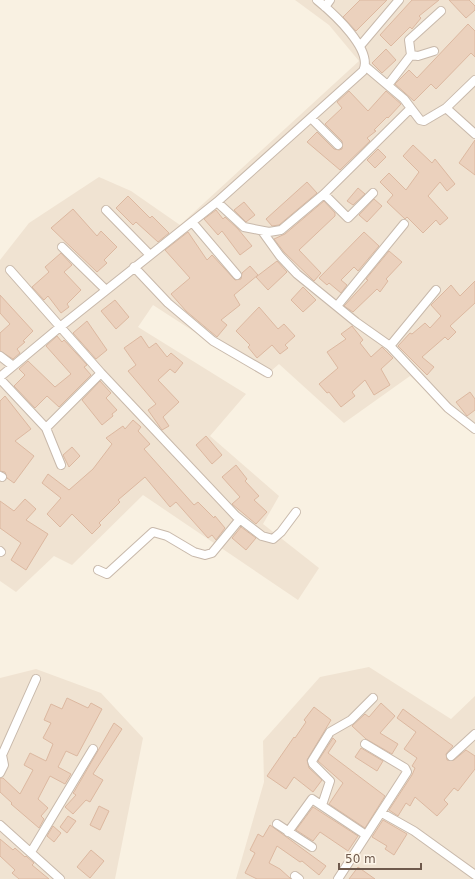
<svg xmlns="http://www.w3.org/2000/svg" width="475" height="879" font-family="'DejaVu Sans',sans-serif">
	<style>
		.residential { fill: #f0e3d2 }
		.building { fill: #ebd1bd; stroke: #dcb8a0 }
		.lines { fill: none; stroke-linecap: round; stroke-linejoin: round }
		.minor-casing { stroke: #c8b9ab; stroke-width: 10 }
		.minor { stroke: #fff; stroke-width: 8 }
	</style>
	<rect width="100%" height="100%" fill="#f9f1e2"/>
	<path class="residential" d="M295,0H475V433L410,376L344,423L279,364L264,377L153,305L138,327L246,394L210,436L279,496L263,524L319,568L298,600L143,495L72,565L54,556L16,592L0,581V260L29,223L99,177L131,191L180,225L359,61L329,25Z
		M369,667L451,719L475,696V879H236L264,782L263,741L320,677Z
		M36,669L101,693L143,738L115,879H0V678Z"/>
	<path class="building" d="M360,0H387L356,31L343,17Z
		M412,0H439L419,16L421,18L412,29L410,27L391,46L380,35Z
		M449,0H469L475,6V10L466,18Z
		M468,24L475,31V57L471,53L436,89L431,84L414,101L395,84L409,70L417,78Z
		M386,49L396,60L382,73L372,63Z
		M349,91L368,111L386,91L401,104L388,118L387,117L374,130L376,131L367,138L370,141L340,170L307,142L317,132L334,149L339,150L342,149V141L325,124L342,108L337,102Z
		M475,140V175L459,163Z
		M413,145L432,163L435,159L455,184L447,191L440,182L428,196L448,218L440,225L436,220L423,233L407,217L405,219L387,202L393,195L380,182L389,173L406,190L419,172L403,156Z
		M378,149L386,157L375,168L367,160Z
		M307,182L317,193L279,225L272,226L266,219Z
		M358,188L365,194L353,205L347,201Z
		M128,196L150,218L152,216L169,233L158,242L136,222L133,225L116,208Z
		M374,199L382,206L367,222L359,215Z
		M324,201L335,213V216L299,250L321,273L314,281L284,252L274,239L285,234Z
		M244,202L255,215L246,222L234,210Z
		M73,209L97,236L101,231L117,247L104,260L107,263L97,272L51,228Z
		M216,210L223,219L225,217L238,229L252,246L240,255L222,231L218,235L204,219Z
		M188,232L207,260L212,255L235,280L241,279L242,273L250,266L258,275L234,295L240,305L221,320L227,325L217,337L186,311L171,294L190,278L165,250Z
		M364,232L379,246L358,271L354,267L341,280L347,285L341,293L329,283L327,285L319,278Z
		M389,251L402,262L386,279L388,281L380,292L377,289L353,312L344,306L368,280L366,279Z
		M61,253L72,265L64,272L81,290L67,304L69,307L61,313L48,296L44,300L32,287L49,272L45,267Z
		M277,261L287,272L268,290L256,277Z
		M475,281V303L450,326L456,332L448,340L445,337L422,357L434,367L427,375L398,346L410,333L412,334L425,323L430,328L441,316L431,305L451,285L460,296Z
		M303,287L316,300L303,312L291,300Z
		M0,295L33,331L23,341L25,342L17,349L20,353L13,359L0,351V333L10,324L0,313Z
		M115,300L129,317L116,329L101,311Z
		M259,307L278,329L284,324L295,336L285,345L288,348L280,354L272,345L257,358L248,347L250,345L236,331Z
		M87,321L107,350L96,359L73,333Z
		M352,326L363,340L360,343L371,357L382,347L393,358L381,369L390,385L374,395L365,380L352,392L355,396L341,407L329,392L327,393L319,384L338,368L327,352L346,339L341,334Z
		M57,336L62,342L64,340L87,365L84,367L91,375L59,407L47,396L35,408L14,386L25,375L19,369L28,361L55,387L71,374L46,346Z
		M141,336L149,348L156,343L167,357L171,353L183,363L175,373L170,369L158,380L179,402L163,417L169,426L162,430L148,410L156,404L128,371L136,365L124,348Z
		M100,381L111,393L106,398L117,410L112,414L113,416L102,425L82,400Z
		M470,392L475,399V410L467,416L456,402Z
		M5,396L31,429L15,441L34,456L14,483L7,478L5,472L0,471V401Z
		M133,420L141,427L138,431L150,444L144,449L194,505L198,502L214,518L215,516L225,528L216,540L212,535L208,538L176,502L170,507L145,477L118,500L120,502L99,523L101,525L92,534L72,514L60,527L47,514L61,498L42,483L48,474L69,490L93,469L112,444L106,438L123,426L125,429Z
		M206,436L222,455L212,464L196,445Z
		M72,447L80,456L69,467L63,455Z
		M236,465L247,479L245,481L259,496L254,500L267,512L256,524L232,504L240,497L222,477Z
		M25,499L36,509L26,520L48,534L26,570L11,560L21,543L0,528V501L14,511Z
		M241,527L256,538L246,550L232,538Z
		M67,698L88,708L91,703L102,709L77,756L66,751L58,767L71,774L65,784L50,776L38,799L48,808L41,816L44,819L39,828L11,804L12,803L0,792V778H3L20,794L33,770L24,765L30,753L46,761L53,744L43,738L51,723L44,720L51,704L62,709Z
		M381,703L395,716L380,733L398,744L392,754L366,739L352,726L365,714L369,717Z
		M314,707L331,720L307,760L309,768L322,780L313,792L294,777L286,789L267,776L294,737L295,738L306,722L304,720Z
		M403,709L453,746L446,754L447,760H454L466,750L475,756V769L458,791L454,788L444,800L448,804L437,816L415,797L410,806L406,803L398,816L389,810L412,775L415,768L412,766L417,758L404,749L416,732L397,718Z
		M114,723L122,729L93,774L103,780L90,802L86,800L73,814L65,807L76,795L73,793L74,792Z
		M333,738L336,741L328,753L385,796L365,828L329,804L343,783L318,761Z
		M361,748L383,761L377,771L355,757Z
		M99,806L109,811L100,830L90,825Z
		M313,807L358,836L348,851L320,832L313,841L296,830Z
		M68,816L76,821L67,833L60,827Z
		M383,820L407,834L394,855L385,849L387,846L372,837Z
		M270,825L326,866L319,875L302,861L300,862L277,846L269,863L280,869L291,879H257L245,873L255,853L250,850L258,834L263,837Z
		M53,826L61,833L54,842L47,836Z
		M0,839L13,850L15,848L25,857L26,856L34,863L32,865L49,879H19L12,873L15,870L0,856Z
		M91,850L104,861L90,878L77,867Z
		M358,867L375,879H349Z"/>
	<g class="lines">
		<g class="minor-casing">
			<path id="minor" d="M325,7L330,0
				M360,46L399,0
				M411,55L409,40L441,11
				M365,66L404,99L420,120L424,121L446,108L475,80
				M388,85L411,55L418,56L434,51
				M446,108L475,134
				M311,118L338,145
				M324,194L348,218L373,193
				M217,202L244,227L269,232L281,230L324,194L410,109
				M106,210L150,255
				M192,222L237,275
				M262,231L280,256L297,274L356,322L390,346L448,408L475,429
				M62,247L106,290
				M134,267L168,303L213,341L268,373
				M10,270L101,373L236,516L262,536L273,539L281,532L296,512
				M337,306L404,224
				M390,346L436,290
				M0,356L13,366
				M0,377L60,327L217,202L363,71C374,50 333,13 317,0
				M0,379L46,428L61,465
				M46,428L101,373
				M0,476L2,477
				M0,551L1,552
				M98,570L107,574L153,532L167,536L194,552L205,555L212,553L240,519
				M451,756L475,734
				M0,773L4,765L2,755L36,679
				M322,805L330,781L313,764L312,761L330,732L351,720L373,698
				M382,813L414,831L475,875
				M277,824L312,847
				M0,825L60,879
				M288,832L312,799L366,835
				M31,852L93,749
				M295,876L299,879
				M338,879L407,772L405,768L365,744"/>
		</g>
		<use href="#minor" class="minor"/>
	</g>
	<path d="M339 863v6h82v-6" fill="none" stroke="#6e594c" stroke-width="2"/>
	<text x="345" y="863" font-size="12" fill="#6e594c" stroke="#fdf5e8" stroke-width="3" paint-order="stroke">50 m</text>
</svg>
